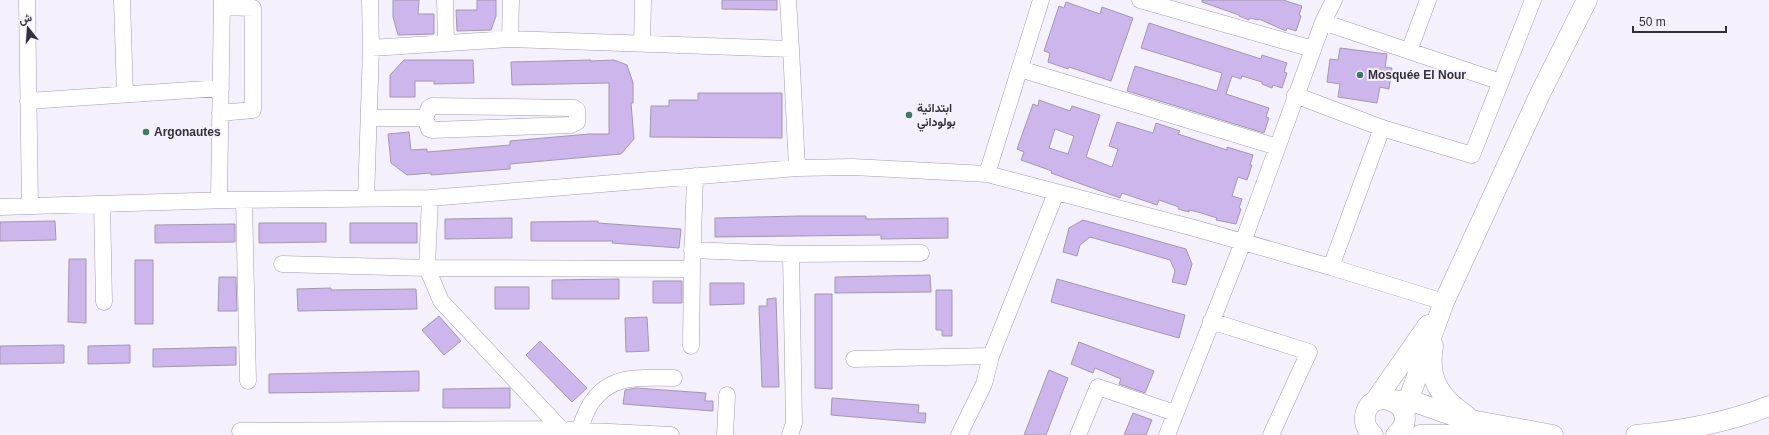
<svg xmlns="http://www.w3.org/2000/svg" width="1769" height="435" font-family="Arial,Vazirmatn,sans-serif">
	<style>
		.building { fill: #ccb6eb; stroke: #a298b1; fill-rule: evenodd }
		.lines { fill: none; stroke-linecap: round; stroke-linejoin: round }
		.minor-casing { stroke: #a49ab3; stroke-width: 17 }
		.major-casing { stroke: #a49ab3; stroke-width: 21 }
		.minor { stroke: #fff; stroke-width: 16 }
		.major { stroke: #fff; stroke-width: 20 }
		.poi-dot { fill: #3d7a66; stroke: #f5f1fc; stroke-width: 1.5 }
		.labels { text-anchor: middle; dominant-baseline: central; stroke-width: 4; stroke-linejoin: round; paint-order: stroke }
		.poi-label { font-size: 12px; font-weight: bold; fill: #34303b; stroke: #f5f1fc; text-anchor: start }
	</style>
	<rect width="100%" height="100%" fill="#f5f1fc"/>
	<path class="building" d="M393,0H419L418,14H434V34L398,35L393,17Z
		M477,0H496V16L491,30L457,31L456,10H477Z
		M722,0H777V10L722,9Z
		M1202,0H1283L1302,6L1299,15L1301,16L1296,31L1287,28L1286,31L1259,19L1258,20L1250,18L1249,20L1239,16V15L1202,2Z
		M1066,2L1100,14L1102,7L1133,18L1111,81L1069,67L1068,69L1048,62L1050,53L1044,51L1059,6L1064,8Z
		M1149,23L1261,59L1262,55L1287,63L1284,72L1287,73L1282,88L1273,85L1272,88L1262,84V82L1242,76L1241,79L1232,76L1226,94L1269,108L1266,117L1269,118L1264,133L1127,91L1135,66L1217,91L1222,73L1141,48Z
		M1340,48L1387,54L1385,67L1392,68L1389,89L1380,87L1377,103L1338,97L1340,84L1327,82L1330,59L1338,60Z
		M404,60H473L474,83L434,84V81H415V97H390V75Z
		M591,60V61L614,60L627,65L633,83V103H631L634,139L621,154L510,164V169L431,175V173L407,175L391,163L388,134L409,132L411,150L427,149V152L510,145V141L589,134H609V83L512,85L511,62Z
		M698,93H782V138L650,137L651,106H669V100H698Z
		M1039,100L1070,111L1072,106L1100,115L1086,157L1112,167L1118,149L1109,146L1117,122L1153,133L1156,123L1180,131L1178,134L1227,150V147L1253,155L1250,165H1252L1247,180L1238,177L1232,196L1242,199L1239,208L1241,209L1236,224L1216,220L1217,218L1198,212L1189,210V212L1178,209L1179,207L1159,200L1157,205L1122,193L1120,198L1051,173L1052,171L1021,160L1024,152L1017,149L1033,104L1038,106ZM1055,129L1074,136L1068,154L1049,148Z
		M799,216H866V219L948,218V238L881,239V235L715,237V218Z
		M512,218V238L445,239V219Z
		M1083,220L1186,249L1192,264L1186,285L1172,282L1175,271L1170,260L1122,246L1090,237L1080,245L1077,256L1063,252L1069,228Z
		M55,221L56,240L0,241V222Z
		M598,221V223L681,229L679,248L612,243L613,241H531V222Z
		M259,223H326V242L259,243Z
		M350,223H417V243H350Z
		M235,224V242L155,243V225Z
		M69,259H86V323L68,322Z
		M135,260H153V324H135Z
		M930,275L931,292L835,293V277Z
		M219,277H236L237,311H218Z
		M619,279V299H552V280Z
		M1057,279L1185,315L1179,338L1051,302Z
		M653,281H682V303H653Z
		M710,283H744V304L710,305Z
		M495,287H529V309H495Z
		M331,288V290L416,289L417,309L298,311L297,289Z
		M936,290H952V336H942V330H936Z
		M815,294H832V389L815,388Z
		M776,298L779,387H762L759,306H767V299Z
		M439,316L461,341L444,355L422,330Z
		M647,317L649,351L626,352L625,318Z
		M540,341L587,388L572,402L526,355Z
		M1079,342L1154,371L1145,393L1119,384L1121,379L1095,368L1093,373L1071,364Z
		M64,345V363L0,364V346Z
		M130,345V363L88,364V346Z
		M236,347V365L153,367V349Z
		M1049,370L1068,378L1046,435H1024Z
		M419,371V391L269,393V374Z
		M510,388V408H443V389Z
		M636,388L706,393L705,401H713V411L623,404L625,390Z
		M832,398L919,405L918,413H926L925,423L831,415Z
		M1133,413L1152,420L1146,435H1124Z"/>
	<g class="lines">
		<g class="minor-casing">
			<path id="minor" d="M27,0L30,206
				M122,0L125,94
				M370,0L371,48
				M445,0L446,43
				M1140,0L1313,49
				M1323,22L1501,82
				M510,39L791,49L788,0
				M642,44L643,0
				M791,49L797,168
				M1409,51L1428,0
				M1020,69L1277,147
				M1295,95L1382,128L1472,155L1533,0
				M28,101L221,88
				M432,106L574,108L577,110V122L571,125L432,130L429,129L425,118L429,108Z
				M220,113L253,110V8L222,7
				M369,118H425
				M987,174L1041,0
				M366,199L371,48L510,39L511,0
				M219,200L222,0
				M244,200L248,381
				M102,204L104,302
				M0,207L229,200L430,198L797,168L853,167L987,174L1194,228L1331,267L1444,302
				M692,250L791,254L921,253
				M282,264L427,268L430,198
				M1331,267L1382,128
				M1211,321L1309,352L1271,435
				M691,346L692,269
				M854,359L991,356L1056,193
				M569,430L671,435
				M579,430C583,421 586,410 592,402C612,373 643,378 674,378
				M240,431L561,429L441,301L427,268L692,269L695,176
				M725,435L727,395
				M790,435L794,423L791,254
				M959,435L984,384L991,356
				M1078,435L1098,387L1175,413
				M1167,435L1243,242L1323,22L1334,0"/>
		</g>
		<g class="major-casing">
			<path id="major" d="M1433,346C1427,379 1440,398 1467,416
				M1392,400L1415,402L1460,418L1553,435
				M1375,401L1428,325
				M1404,415L1408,401L1444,302L1540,94L1587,0
				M1373,435C1367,430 1364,424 1365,416C1371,381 1426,408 1396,435
				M1420,435H1494
				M1636,435C1679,431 1729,422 1769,406"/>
		</g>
		<use href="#minor" class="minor"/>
		<use href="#major" class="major"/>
	</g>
	<g class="poi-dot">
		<circle cx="1360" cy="75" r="4"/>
		<circle cx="909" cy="115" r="4"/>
		<circle cx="146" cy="132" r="4"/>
	</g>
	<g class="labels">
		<g class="poi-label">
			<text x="1368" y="75">Mosquée El Nour</text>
			<text x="917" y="108">ابتدائية<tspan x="917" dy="14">بولوداني</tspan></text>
			<text x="154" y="132">Argonautes</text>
		</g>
	</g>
	<g transform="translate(28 28) rotate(343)" stroke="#f5f1fc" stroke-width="3" paint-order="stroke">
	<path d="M0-3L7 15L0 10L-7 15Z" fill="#34303b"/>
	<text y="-6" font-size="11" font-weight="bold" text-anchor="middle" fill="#34303b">ش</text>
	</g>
	<path d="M1633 26v6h93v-6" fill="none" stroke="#34303b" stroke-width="2"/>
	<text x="1639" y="26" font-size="12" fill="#34303b" stroke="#f5f1fc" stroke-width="3" paint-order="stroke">50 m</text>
</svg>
